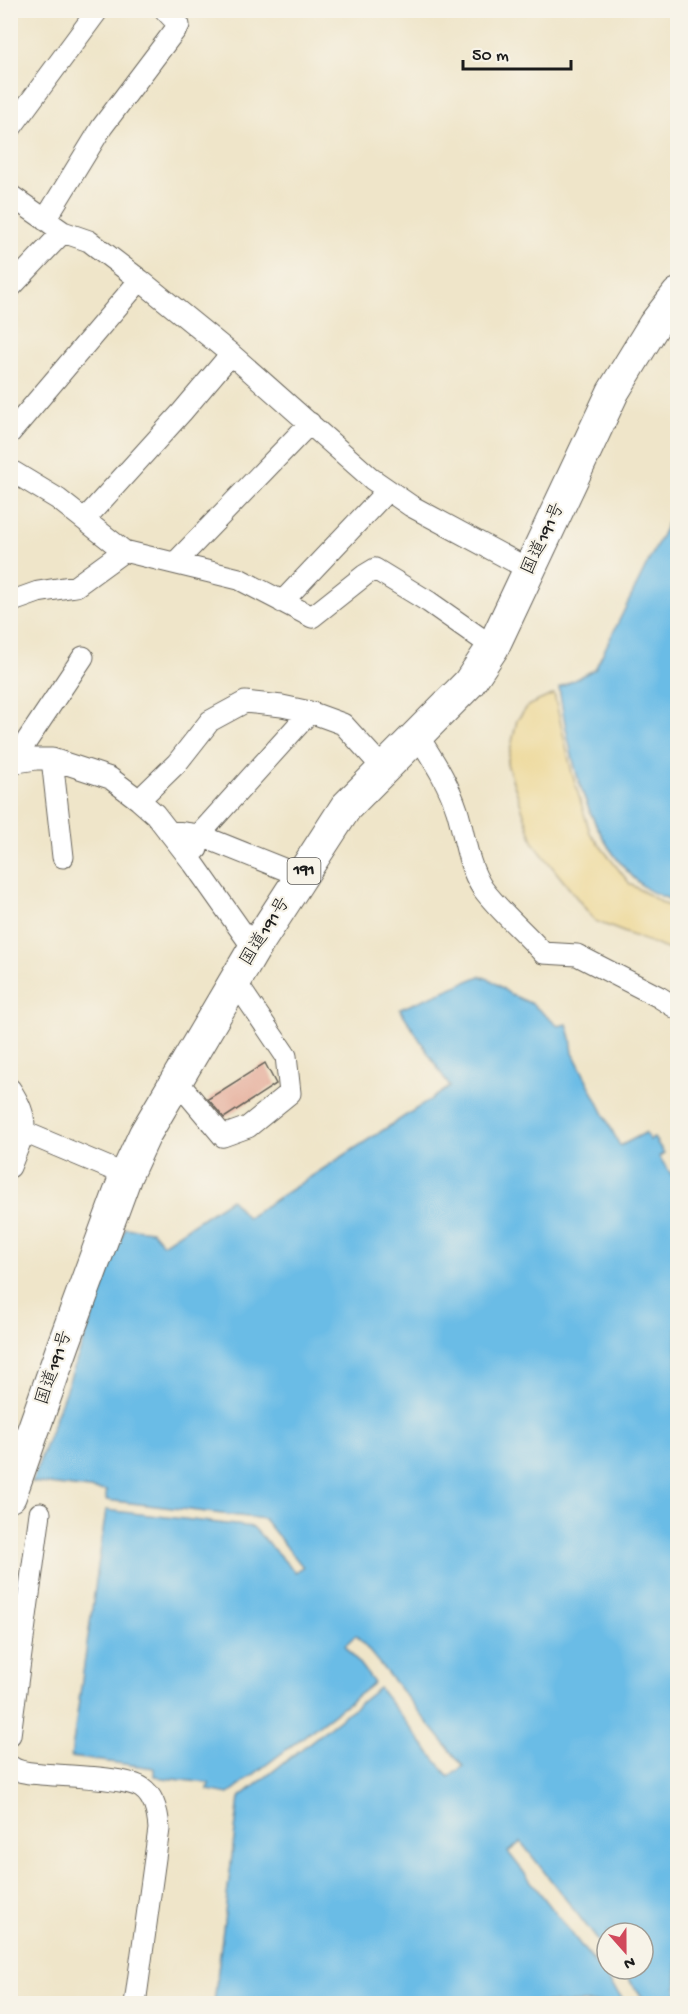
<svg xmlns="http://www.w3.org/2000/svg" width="688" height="2014" font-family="'Gochi Hand','Klee One',sans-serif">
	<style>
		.sand { fill: #eeda9e; stroke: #857b5d; stroke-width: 1.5 }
		.water { fill: #6bbce6; stroke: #446c81; stroke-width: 1.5 }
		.building { fill: #e6b09e }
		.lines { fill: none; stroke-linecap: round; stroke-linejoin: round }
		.minor-casing { stroke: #666259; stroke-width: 23 }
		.highway-casing { stroke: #666259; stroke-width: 34 }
		.minor { stroke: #fff; stroke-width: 21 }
		.highway { stroke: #fff; stroke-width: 32 }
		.labels { text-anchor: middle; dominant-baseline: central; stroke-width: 4.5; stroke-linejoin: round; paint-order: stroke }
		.shield { fill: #f7f3e8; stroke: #5e5c59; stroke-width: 1.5 }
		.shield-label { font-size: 16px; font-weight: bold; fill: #1c1c1c }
		.street-label { font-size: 18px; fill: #1c1c1c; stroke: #f7f3e8 }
	</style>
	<rect width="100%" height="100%" fill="#f7f3e8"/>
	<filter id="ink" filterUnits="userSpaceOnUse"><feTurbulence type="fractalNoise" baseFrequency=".0167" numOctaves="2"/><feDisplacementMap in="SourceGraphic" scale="12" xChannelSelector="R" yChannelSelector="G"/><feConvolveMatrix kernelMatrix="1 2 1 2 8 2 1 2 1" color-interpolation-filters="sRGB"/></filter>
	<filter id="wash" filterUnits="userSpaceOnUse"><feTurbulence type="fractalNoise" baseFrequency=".008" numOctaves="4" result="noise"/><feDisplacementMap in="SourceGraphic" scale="24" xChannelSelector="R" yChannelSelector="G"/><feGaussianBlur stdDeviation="1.35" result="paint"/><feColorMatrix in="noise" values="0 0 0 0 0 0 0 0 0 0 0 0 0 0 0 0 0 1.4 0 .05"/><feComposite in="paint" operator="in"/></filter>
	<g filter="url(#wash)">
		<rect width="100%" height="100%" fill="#efe5c9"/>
		<path class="sand" d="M554,694L572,773L590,833L630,884L666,905L677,909V953L595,921L534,844L507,764L517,720L529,705Z"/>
		<path class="water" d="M677,504L678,902H677C667,898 653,894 644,887C586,839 570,759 559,688L595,669Z
			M480,976L491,980L510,994L532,1004L558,1026L567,1024L571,1038L573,1053L620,1146L645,1133L650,1140L654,1138L664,1153L659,1157L677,1182V2003H647L620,1969H643V1933H607V1952L521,1842L508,1852L626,2003H214L239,1798L379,1688L449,1777L463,1766L356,1635L345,1645L374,1683L228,1794L208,1790L209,1783L154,1777V1768L71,1757L106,1510L253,1527L295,1572L303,1567L264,1519L106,1500V1491L32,1482L125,1228L152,1231L163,1244L231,1199L247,1218L450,1087L400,1009Z"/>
		<g id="blocks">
			<path class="building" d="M265,1063L276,1084L224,1118L208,1099Z"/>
		</g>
	</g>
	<g filter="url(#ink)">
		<use href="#blocks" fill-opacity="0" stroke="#666259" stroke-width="1.5"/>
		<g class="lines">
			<g class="minor-casing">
				<path id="minor" d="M10,129L98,10
					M10,195L63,232L89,241L140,280L231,354L372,479L411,506L530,570
					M45,220L102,127L179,25L165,10
					M10,288L63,232
					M10,433L140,280
					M10,470L58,499L124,551L239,579L312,617L365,575L375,569L429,602L493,647
					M85,519L182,412L231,354
					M175,563L310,423
					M10,602L38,592L76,586L124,551
					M282,602L388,490
					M418,736C433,760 448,782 457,810C465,836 467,865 483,889C500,912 524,931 543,953L577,955L659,997L678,1009
					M52,759L63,857
					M10,763L36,759H52L110,778L139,800L155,814L194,864L254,949
					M12,763L83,657
					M139,800L177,763L210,721L245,702L282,706L310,712L343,724L383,768
					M168,831L199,835L310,712
					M197,849L199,835L301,876
					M176,1080L223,1136L248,1127L290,1093L286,1056L235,981
					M10,1089C19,1103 25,1114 24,1132L126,1175
					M10,1167L24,1132
					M10,1735L40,1513
					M10,1766C18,1773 32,1773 41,1774C62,1776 127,1777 142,1788C155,1797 158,1814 159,1829L135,2004"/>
			</g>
			<g class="highway-casing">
				<path id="highway" d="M10,1496L64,1343L126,1175L145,1134L254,949L346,807L469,683L493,647L613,392L654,325L678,294"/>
			</g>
			<use href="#minor" class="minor"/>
			<use href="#highway" class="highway"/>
		</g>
	</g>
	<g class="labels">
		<rect class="shield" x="287.5" y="858" width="33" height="26" rx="4.5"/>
		<g class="shield-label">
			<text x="304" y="871">191</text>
		</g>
		<g class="street-label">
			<text transform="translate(544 539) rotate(-65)">国道191号</text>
			<text transform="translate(266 932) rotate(-58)">国道191号</text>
			<text transform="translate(55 1368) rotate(-71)">国道191号</text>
		</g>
	</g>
	<rect width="688" height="2014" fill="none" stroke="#f7f3e8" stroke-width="36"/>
	<g transform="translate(625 1951) rotate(159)"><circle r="28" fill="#f7f3e8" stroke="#9f9d96" stroke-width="1.5"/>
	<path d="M0-4.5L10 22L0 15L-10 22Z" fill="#d1495b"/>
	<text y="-9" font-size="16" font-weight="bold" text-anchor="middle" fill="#1c1c1c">N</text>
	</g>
	<path d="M463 60v9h108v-9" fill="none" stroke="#1c1c1c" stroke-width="3"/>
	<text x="472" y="60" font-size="18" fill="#1c1c1c" stroke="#f7f3e8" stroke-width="4.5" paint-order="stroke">50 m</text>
</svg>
